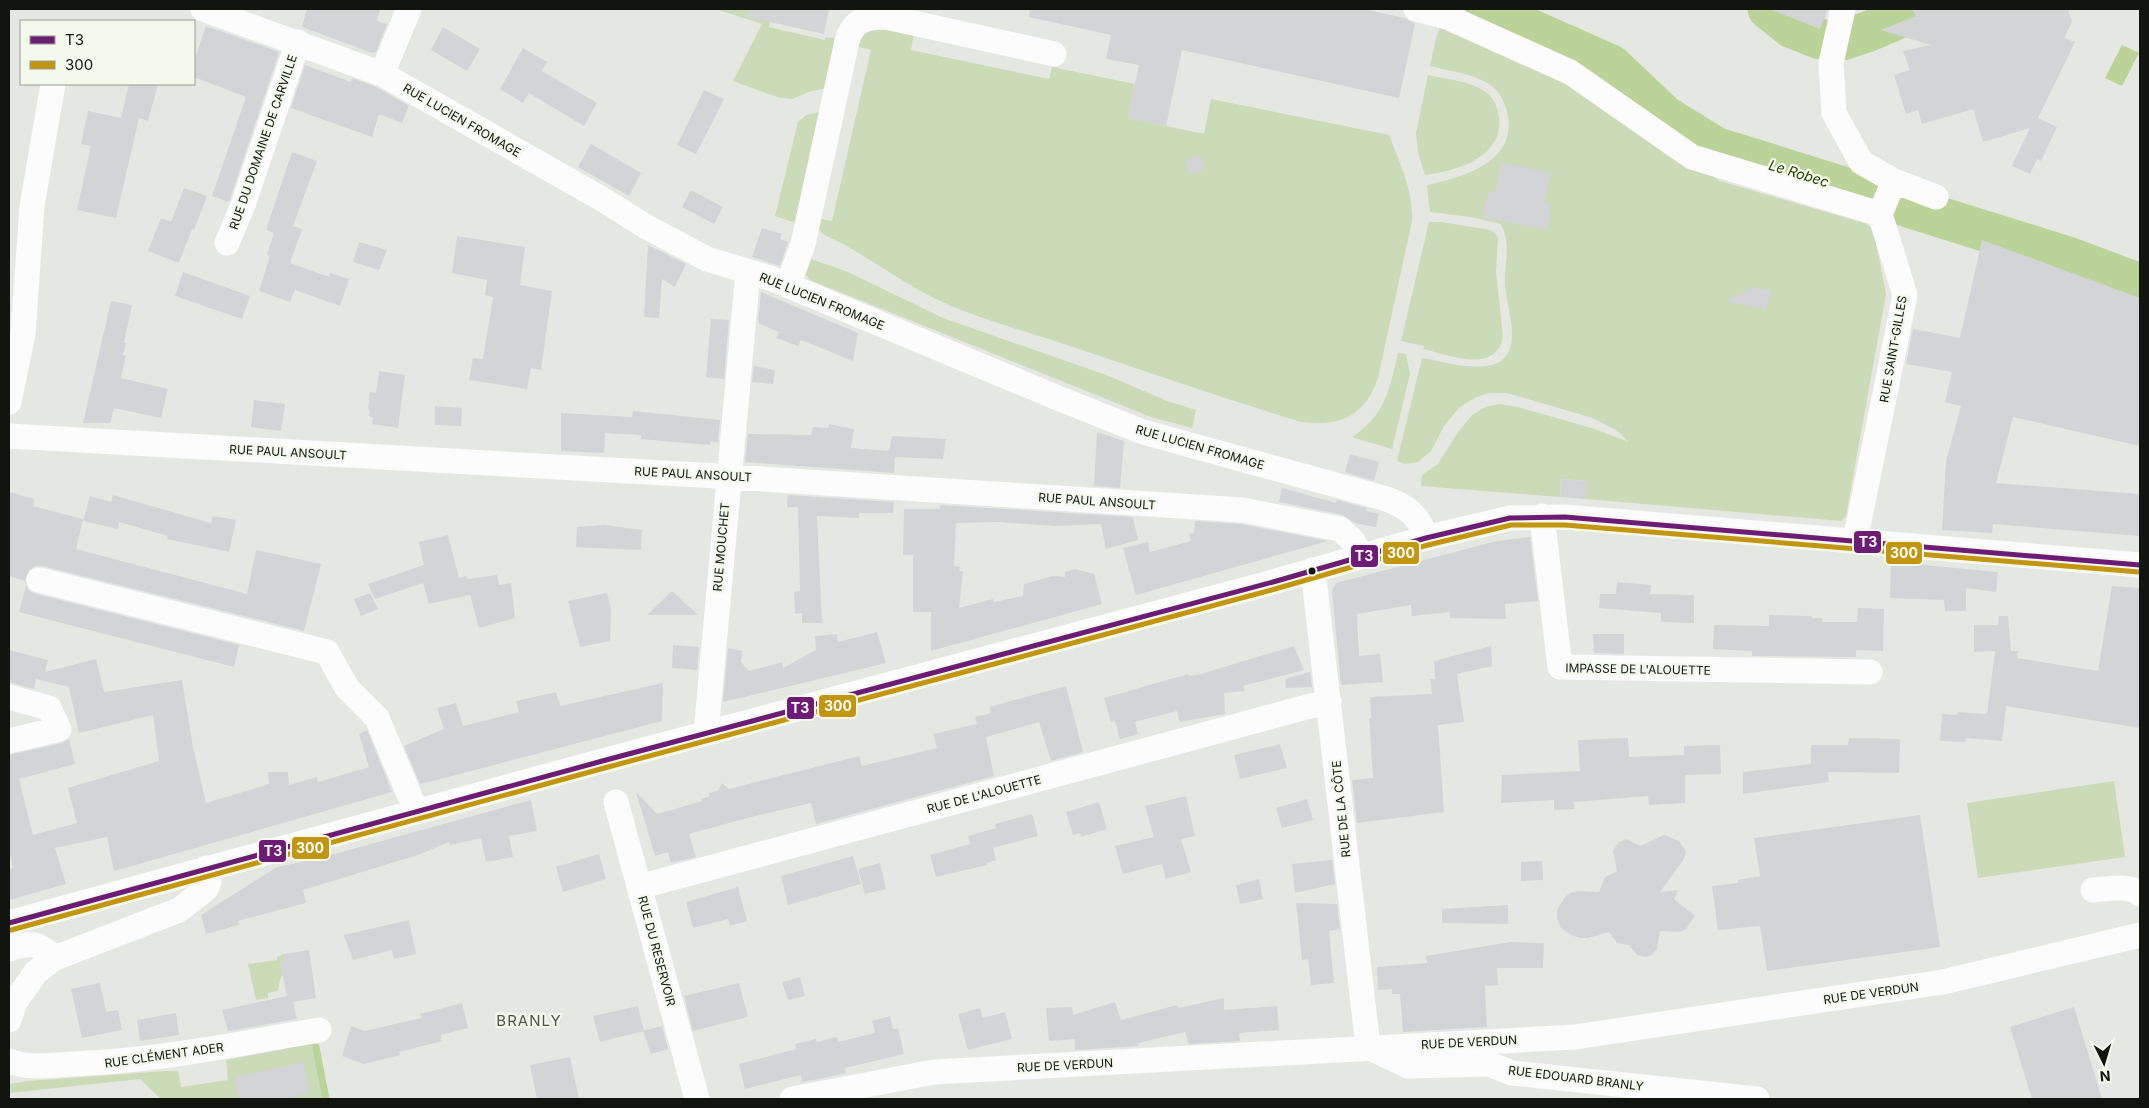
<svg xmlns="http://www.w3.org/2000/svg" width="2149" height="1108" font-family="Inter,sans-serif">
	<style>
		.green { fill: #cbdab7 }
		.water { fill: #bbd298 }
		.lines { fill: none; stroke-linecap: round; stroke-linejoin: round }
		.stream { stroke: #bbd298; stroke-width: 7 }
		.river { stroke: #bbd298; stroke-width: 41 }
		.building { fill: #d2d4d7 }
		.minor { stroke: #fbfcfb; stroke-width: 25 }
		.bus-1-casing { stroke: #f3f9ec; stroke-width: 9 }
		.bus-2-casing { stroke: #f3f9ec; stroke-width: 9 }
		.bus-1 { stroke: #6d1c75; stroke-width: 5 }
		.bus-2 { stroke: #c29610; stroke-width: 5 }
		.bus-dot { fill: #121410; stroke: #f3f9ec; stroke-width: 2 }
		.labels { text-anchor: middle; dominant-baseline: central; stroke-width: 4.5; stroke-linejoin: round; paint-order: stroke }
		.street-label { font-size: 12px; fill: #121410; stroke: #f3f9ec }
		.water-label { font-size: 14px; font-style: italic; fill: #283b00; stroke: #f3f9ec }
		.quarter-label { font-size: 15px; letter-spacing: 1px; fill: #50554a; stroke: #f3f9ec }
		.line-badge { stroke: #f3f9ec; stroke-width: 2 }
		.badge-label { font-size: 14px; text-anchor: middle; font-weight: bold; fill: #fff }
	</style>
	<rect width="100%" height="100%" fill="#e5e8e2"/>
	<path class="green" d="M716,9H752V12L771,17L769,27L825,40L826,37L838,39L828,88L811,91L792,99L780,98L733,81L762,24Z
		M874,27L914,34L911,50L1049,79L1052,67L1135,84L1128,118L1204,134L1211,99L1389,135C1400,163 1413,190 1412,221L1378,378C1365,416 1340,427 1301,422C1223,398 1145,371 1067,345C1028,332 987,321 949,305C912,289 881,266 847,246C835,238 815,237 816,218L832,221L871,50L855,46L858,37Z
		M1440,28L1583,92L1720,181L1864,223L1873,228L1886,294L1846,516L1841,521L1586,499L1587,481L1561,479L1560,497L1421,486L1422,475L1438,464L1458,432L1472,415L1485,407L1499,404L1518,407L1592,428L1629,442L1616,430L1593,418L1507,393H1489L1474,398L1459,408L1444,426L1431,451L1418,462L1405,464L1397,461L1422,358C1451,363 1513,384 1512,334C1512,317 1506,301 1505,284C1504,265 1512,240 1500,224L1471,217L1430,212L1427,185C1464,177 1519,161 1507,112C1504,100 1499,90 1489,84C1472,73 1449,71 1430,66L1436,38Z
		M1428,75C1446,79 1469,81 1484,91C1494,97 1497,106 1499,117C1504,158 1455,171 1425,175L1418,153L1416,133Z
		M822,112L795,223L775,216L798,122L806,115Z
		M1429,222H1441L1490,230L1495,233L1498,238L1496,272L1503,336C1497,375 1449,355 1423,349L1424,346L1401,341Z
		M811,259L848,272L943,318L1109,376L1167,401L1196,410L1192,428L1151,417L810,280L806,275Z
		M1398,353L1406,354L1410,374L1392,449L1352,437C1385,416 1390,388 1398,353Z
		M2114,781L2125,857L1978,878L1967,803Z
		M284,954L285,961L280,962L283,974L280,980L278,991L268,993V998L256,1000L248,964L277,960V957Z
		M315,1043L327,1099H161L140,1079L9,1093V1084L28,1081L165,1071H178L181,1087L228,1080L226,1060Z"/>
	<path class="water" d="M2122,45L2139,53L2122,86L2105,78Z"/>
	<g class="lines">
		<path class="stream" d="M316,1047L326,1099"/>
		<path class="river" d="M1485,9L1611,65L1665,116L1715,147L2068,257L2140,284
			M1768,9L1792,28L1820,39
			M1839,41L1867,32L1921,9"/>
	</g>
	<path class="building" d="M307,9H380L377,21L387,24L376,52L372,53L302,27Z
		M748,9H829L824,34L747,17Z
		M1030,9H1363L1405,18L1415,24L1399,98L1182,50L1166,126L1128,118L1139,65L1106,59L1111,35L1029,17Z
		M1772,9H1828L1820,29L1772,10Z
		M1912,9H2068L2072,22L2064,38L2075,42L2038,118L2057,127L2041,161L2037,159L2030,174L2012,166L2030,128L1983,142L1973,109L1922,124L1918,110L1906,114L1894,75L1910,70L1903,51L1931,45L1881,30L1916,16Z
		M206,26L279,52L229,202L212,196L246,97L194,77V61Z
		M443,27L480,49L467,71L431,50Z
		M523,48L547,62L542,71L597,103L584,126L529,93L523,103L500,89Z
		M305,65L351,82L352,78L376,87L409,106L402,123L379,114L372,137L291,108Z
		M129,84H158L148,121L139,118L116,218L77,210L91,146L81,144L88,111L121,118Z
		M704,90L724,99L696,154L677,145Z
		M591,144L641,173L629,196L578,167Z
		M292,152L317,161L293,226L302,229L290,263L329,277L330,273L349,279L340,306L295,290L290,302L259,291L270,256L267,255L274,233L266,230Z
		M1186 165a9 9 0 1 1 18 0a9 9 0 1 1-18 0Z
		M1501,162L1551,173L1544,202L1550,204L1548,211L1551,212L1547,230L1482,217L1486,198L1488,199L1489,191L1495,192Z
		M184,188L207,196L194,230L192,229L179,263L148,251L161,218L171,222Z
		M691,190L723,207L714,224L682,207Z
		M762,228L782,234L780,239L788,242L780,266L752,257Z
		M457,236L525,247L520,285L552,291L541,370L531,368L527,389L469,380L473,358L483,359L493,297L485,295L487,280L452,273Z
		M1982,240L2140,298V446L2013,417L1996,483L2140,494V536L1993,524L1992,533L1942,530L1946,461L1961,406L1945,402L1952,372L1906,364L1913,329L1960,338Z
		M359,242L387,250L379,270L353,262Z
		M648,245L686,264L675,287L662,279L659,318L644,317Z
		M183,272L250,296L242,319L175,296Z
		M1754,287L1771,291L1766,310L1726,301Z
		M761,292L858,333L853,361L801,340L798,346L776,338L779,332L758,323Z
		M111,301L132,305L124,343H126L123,355H126L121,378L168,389L161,418L114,408L110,423H83Z
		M711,319L729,320L724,379L706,377Z
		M754,366L775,370L773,384L752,382Z
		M379,371L405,375L398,428L372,424L373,418L369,416L370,411L368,409L370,392L376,393Z
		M254,400L285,404L281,431L251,427Z
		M435,406L462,408L461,426L435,425Z
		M633,411L720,420L718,442L710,441V445L686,443L641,439V435L605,433L604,453L561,451V413L632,417Z
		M829,424L854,429L851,448L889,451L892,436L946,439L943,459L895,457L894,473L745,462L748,434L811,435L813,427L828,428Z
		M1097,432L1124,441L1120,488L1094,486Z
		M1350,454L1379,462L1374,481L1345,472Z
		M1561,479L1587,481L1586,499L1560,497Z
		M1282,488L1336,503L1337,500L1367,508L1366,511L1379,514L1376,527L1355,523L1343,515L1279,502Z
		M9,492L34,499L33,506L83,519L76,549L247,594L256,550L321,564L304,631L42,566H36L29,570L25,581L9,576Z
		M113,495L211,523L213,516L236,520L229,552L167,539L168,536L119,522L118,529L83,521L90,496L111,502Z
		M788,495L894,502L893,513H859V518L817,516L822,623H802V613L795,614L794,592L800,591L798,507H787Z
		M940,505L1133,517L1138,540L1106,549L1101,524L1055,526L998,522L956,523L954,566L960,567L959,571H963L959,608L993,599L994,602L1023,596L1024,584L1053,576L1065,577V572L1075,569L1094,574L1102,604L931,651V612H913V555H903L904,509H940Z
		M1195,521L1240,524L1328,541L1136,595L1123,548L1148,542L1150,552L1191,541L1189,534L1194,533Z
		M604,525L642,530L641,550L576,547L577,527Z
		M448,535L459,578L466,576L467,579L497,575L499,585L511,583L515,618L479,628L470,595L429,604L423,583L375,599L368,584L424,565L419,542Z
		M1530,537L1538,601L1505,604L1506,619L1450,618V612L1412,616L1411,605L1357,614L1359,656L1380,654L1383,682L1341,685L1332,590L1336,583L1497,541Z
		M1891,562L1998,572L1996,592L1966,588V611H1945L1944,600L1890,598Z
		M1617,582L1651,585L1650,594L1694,595V623L1661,622V613L1599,608L1600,594H1616Z
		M26,585L29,591L36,594L239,645L234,667L19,612Z
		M2112,586L2140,588V728L2006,706L2002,741L1966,738L1965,742L1940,741L1942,714L1957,715L1958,712L1987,714L1995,651L1974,652V625H1998L1999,616H2008L2011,651H2018L2017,658L2098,671Z
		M672,591L698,615H647Z
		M370,593L378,609L361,616L354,599Z
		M607,593L611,609L610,641L580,647L568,601Z
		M1858,608L1884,609L1883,651L1856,650V657L1752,656V651L1713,649L1714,625L1769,626V615L1812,616V618H1822V622H1857Z
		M877,632L886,663L723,702L728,648L742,651L741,662L749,671L782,662L783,668L816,650L815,636L837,634L838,642Z
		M1593,634H1624V654L1594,653Z
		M673,645L699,647L697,670L672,668Z
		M1294,646L1304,670L1243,686L1245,691L1224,693L1225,714L1180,722L1177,711L1135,722L1138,734L1120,739L1115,721L1111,722L1104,698L1188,674L1189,676L1201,674Z
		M1491,646L1492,666L1457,674L1464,722L1438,725L1444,812L1357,823L1352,780L1373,778L1369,718H1371L1370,697L1432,694L1430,679H1435L1434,661Z
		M9,650L48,660L45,672L96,659L104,692L182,680L193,747L206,803L269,784L268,772H288L289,785L317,777L318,782L369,767L359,734L367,730L392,792L114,871L107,837L55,848L66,884L9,900V869L13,868L9,851V755L62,743L69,739L75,764L19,779L33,835L77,823L68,788L159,761L153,715L79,733L69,687L36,679L34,689L9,682Z
		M1310,672L1312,687L1286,688L1285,679Z
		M663,683L662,721L429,782L420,784L404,746L444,729L437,708L456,703L463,726L519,712L516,701L556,692L560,706Z
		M1066,686L1083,752L1051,761L1039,722L986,737L994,776L816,824L811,803L751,817L689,834L696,857L671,863L668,852L655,856L636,792L657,814L702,801L701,799L709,797V793L718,791L722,783L729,789L859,756L862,766L937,748L933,734L977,724L975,717L991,713L989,707Z
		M1628,738L1629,757L1684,755V746L1720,745L1721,774L1685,775V803L1649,805L1648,796L1574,802V809L1554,810V800L1501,803L1502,775L1580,771L1578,740Z
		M1849,738L1900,739L1899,773L1828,772L1829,782L1743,794V772L1811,764V745H1848Z
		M1280,744L1287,768L1240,779L1234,755Z
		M1186,796L1195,836L1181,839L1191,872L1166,879L1162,864L1123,874L1115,846L1154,837L1145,806Z
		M1307,799L1313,820L1282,828L1276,808Z
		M531,800L537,831L509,836L513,857L486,862L481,838L450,845L449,842L421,854L303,890L306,903L238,921L239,925L206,934L201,915L277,867L316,859Z
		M1099,802L1107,829L1081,837L1080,833L1073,835L1066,812Z
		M1032,814L1038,836L993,848L996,860L987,863V865L936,877L930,855L970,844L968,836L996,828L995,824Z
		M1920,815L1940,947L1767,971L1760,926L1718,930L1712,886L1738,883V880L1760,876L1754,838Z
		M1664,835L1679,841L1686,852L1684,859L1660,892L1678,890L1674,899L1695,916L1686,929L1680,932L1660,931L1657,949L1652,955L1645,957L1637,955L1629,945L1617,943L1609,932L1588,938H1580L1571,935L1561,928L1557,919V910L1565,897L1570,893L1578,891L1599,892L1605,877L1617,871L1613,851L1619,842L1626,839L1640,846Z
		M599,854L606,879L563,892L556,867Z
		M853,856L861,884L788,905L781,876Z
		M1332,860L1335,884L1295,893L1292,864Z
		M1542,861L1543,880L1521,881V862Z
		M880,863L886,889L865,894L858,869Z
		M1259,879L1263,899L1240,904L1236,885Z
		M738,887L747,921L730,926L728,919L693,928L686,902Z
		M1296,903L1337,904L1340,929L1329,931L1334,983L1311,985L1308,959L1302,960Z
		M1508,905V924L1442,923V909Z
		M409,920L416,954L394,959L392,950L353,960L344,935Z
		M1511,942L1544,943L1543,968H1497L1498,985L1485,986L1487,1027L1403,1032L1400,994H1392V989L1378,990L1377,967L1427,963L1426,956Z
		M309,950L316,998L293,1002L297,1019L228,1031L222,1010L287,996L280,962L285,961L284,954Z
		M800,977L805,996L788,1000L782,982Z
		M100,983L106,1012L118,1010L122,1030L82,1038L71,989Z
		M739,983L748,1017L693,1031L684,996Z
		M1224,998V1010L1277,1006L1279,1030L1239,1033L1240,1041L1189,1044L1185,1032L1138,1043L1139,1046L1075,1050V1039L1049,1041L1046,1008L1072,1007L1073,1015L1115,1002L1121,1020L1177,1005L1179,1008Z
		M462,1003L468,1028L441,1035L442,1041L399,1052L400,1055L364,1064L342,1056L351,1026L365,1031L421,1018L420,1014Z
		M638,1006L644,1031L600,1042L593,1016Z
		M2074,1007L2102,1099H2032L2010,1027Z
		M980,1008L983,1018L1005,1012L1012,1039L968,1050L958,1014Z
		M176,1013L179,1035L140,1041L137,1020Z
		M890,1016L893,1029L898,1028L904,1054L845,1068L846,1073L824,1078L802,1082L801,1075L745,1089L739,1064L796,1049L795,1044L816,1039L817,1042L837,1037L838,1042L875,1033L872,1021Z
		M662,1026L668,1049L651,1054L643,1031Z
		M570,1057L579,1099H537L530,1065Z
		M303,1062L310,1093L282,1099H239L234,1077Z"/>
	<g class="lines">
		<path class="minor" d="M203,9L382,74L602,199L645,226L707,259L770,278L1053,396L1143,432L1387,499C1408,507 1419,516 1426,538
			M1416,9L1450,18L1570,72L1692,157L1880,214
			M1843,9L1831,63L1834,113L1861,162L1894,181L1936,197
			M382,74L409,9
			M227,243L243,205L298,42
			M788,285L803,244L847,41C853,20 866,17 886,17L1054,54
			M9,402L23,334L32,206L53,84
			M9,436L717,476L1242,510L1340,529L1353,541L1361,556
			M1542,516L1560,667L1870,672
			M1855,541L1905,295L1880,214L1894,181
			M1313,570L1368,1047
			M39,580L327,652L347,688L377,718L416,811
			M9,697L49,708L59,729L9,741
			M706,733L748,272
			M616,802L697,1099
			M639,887L1329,701
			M2093,890C2108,889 2129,884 2140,894
			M9,923L606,760L1273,582L1426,538L1510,518L1565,517L2140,565
			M9,949C32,942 37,942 55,958
			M9,1020L15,1002L36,972L55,958L179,910L206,889L209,882L206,868
			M1370,1048L1408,1066L1489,1064L1512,1073L1757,1099
			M9,1061C28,1069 53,1065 73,1064C156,1061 237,1044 319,1030
			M792,1099L934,1072L1575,1037L1943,982L2140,935"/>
		<g class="bus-1-casing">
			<path id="bus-1" d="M9,923L606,760L1273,582L1426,538L1510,518L1565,517L2140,565"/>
		</g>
		<g class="bus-2-casing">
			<path id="bus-2" d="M11,930L608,767L1275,589L1428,545L1511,525H1565L2139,572"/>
		</g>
		<use href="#bus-1" class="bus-1"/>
		<use href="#bus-2" class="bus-2"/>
	</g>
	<circle class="bus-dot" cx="1312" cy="571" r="4.5"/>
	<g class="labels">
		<g class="street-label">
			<text transform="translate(462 120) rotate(30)">RUE LUCIEN FROMAGE</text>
			<text transform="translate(263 142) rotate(-71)">RUE DU DOMAINE DE CARVILLE</text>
			<text transform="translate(822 301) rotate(22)">RUE LUCIEN FROMAGE</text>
			<text transform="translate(1893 349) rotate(-80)">RUE SAINT-GILLES</text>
			<text transform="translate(1200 447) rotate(16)">RUE LUCIEN FROMAGE</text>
			<text transform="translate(288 452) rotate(3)">RUE PAUL ANSOULT</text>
			<text transform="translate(693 474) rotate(3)">RUE PAUL ANSOULT</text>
			<text transform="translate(1097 501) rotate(4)">RUE PAUL ANSOULT</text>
			<text transform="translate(721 547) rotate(-85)">RUE MOUCHET</text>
			<text transform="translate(1638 669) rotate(1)">IMPASSE DE L'ALOUETTE</text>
			<text transform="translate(984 794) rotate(-15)">RUE DE L'ALOUETTE</text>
			<text transform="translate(1341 809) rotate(-96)">RUE DE LA CÔTE</text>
			<text transform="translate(657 951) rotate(75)">RUE DU RESERVOIR</text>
			<text transform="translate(1871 993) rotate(-8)">RUE DE VERDUN</text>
			<text transform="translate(1469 1042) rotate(-3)">RUE DE VERDUN</text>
			<text transform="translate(164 1055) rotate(-8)">RUE CLÉMENT ADER</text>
			<text transform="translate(1065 1065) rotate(-3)">RUE DE VERDUN</text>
			<text transform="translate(1576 1078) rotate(7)">RUE EDOUARD BRANLY</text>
		</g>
		<g class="water-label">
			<text transform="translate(1799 173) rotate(17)">Le Robec</text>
		</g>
		<g class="quarter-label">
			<text x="529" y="1020">BRANLY</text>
		</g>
	</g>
	<g class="line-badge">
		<rect x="1853" y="530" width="29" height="24" rx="5" fill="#6d1c75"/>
		<rect x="1885" y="541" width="38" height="24" rx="5" fill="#c29610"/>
		<rect x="1382" y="541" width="38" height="24" rx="5" fill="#c29610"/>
		<rect x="1350" y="544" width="29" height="24" rx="5" fill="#6d1c75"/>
		<rect x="818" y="694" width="39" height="24" rx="5" fill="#c29610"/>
		<rect x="786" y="696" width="29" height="24" rx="5" fill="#6d1c75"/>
		<rect x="291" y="836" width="39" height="24" rx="5" fill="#c29610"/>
		<rect x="258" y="839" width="29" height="24" rx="5" fill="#6d1c75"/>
	</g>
	<g class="badge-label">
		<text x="1868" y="547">T3</text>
		<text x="1904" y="558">300</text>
		<text x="1401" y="558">300</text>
		<text x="1364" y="561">T3</text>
		<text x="838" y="711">300</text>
		<text x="800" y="713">T3</text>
		<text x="310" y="853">300</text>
		<text x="273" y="856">T3</text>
	</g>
	<rect width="2149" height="1108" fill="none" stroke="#121410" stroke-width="20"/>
	<rect x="20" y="20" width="175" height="65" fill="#f3f9ec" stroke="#999d94"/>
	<rect x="30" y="36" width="25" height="8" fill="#6d1c75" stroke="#999d94"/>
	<text x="65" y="45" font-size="15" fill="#121410">T3</text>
	<rect x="30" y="61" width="25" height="8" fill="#c29610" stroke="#999d94"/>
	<text x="65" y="70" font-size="15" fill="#121410">300</text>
	<g transform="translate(2104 1063) rotate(175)" stroke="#f3f9ec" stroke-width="4" paint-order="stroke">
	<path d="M0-4L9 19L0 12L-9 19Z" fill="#121410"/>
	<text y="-8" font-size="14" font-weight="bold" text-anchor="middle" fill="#121410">N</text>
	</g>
</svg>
